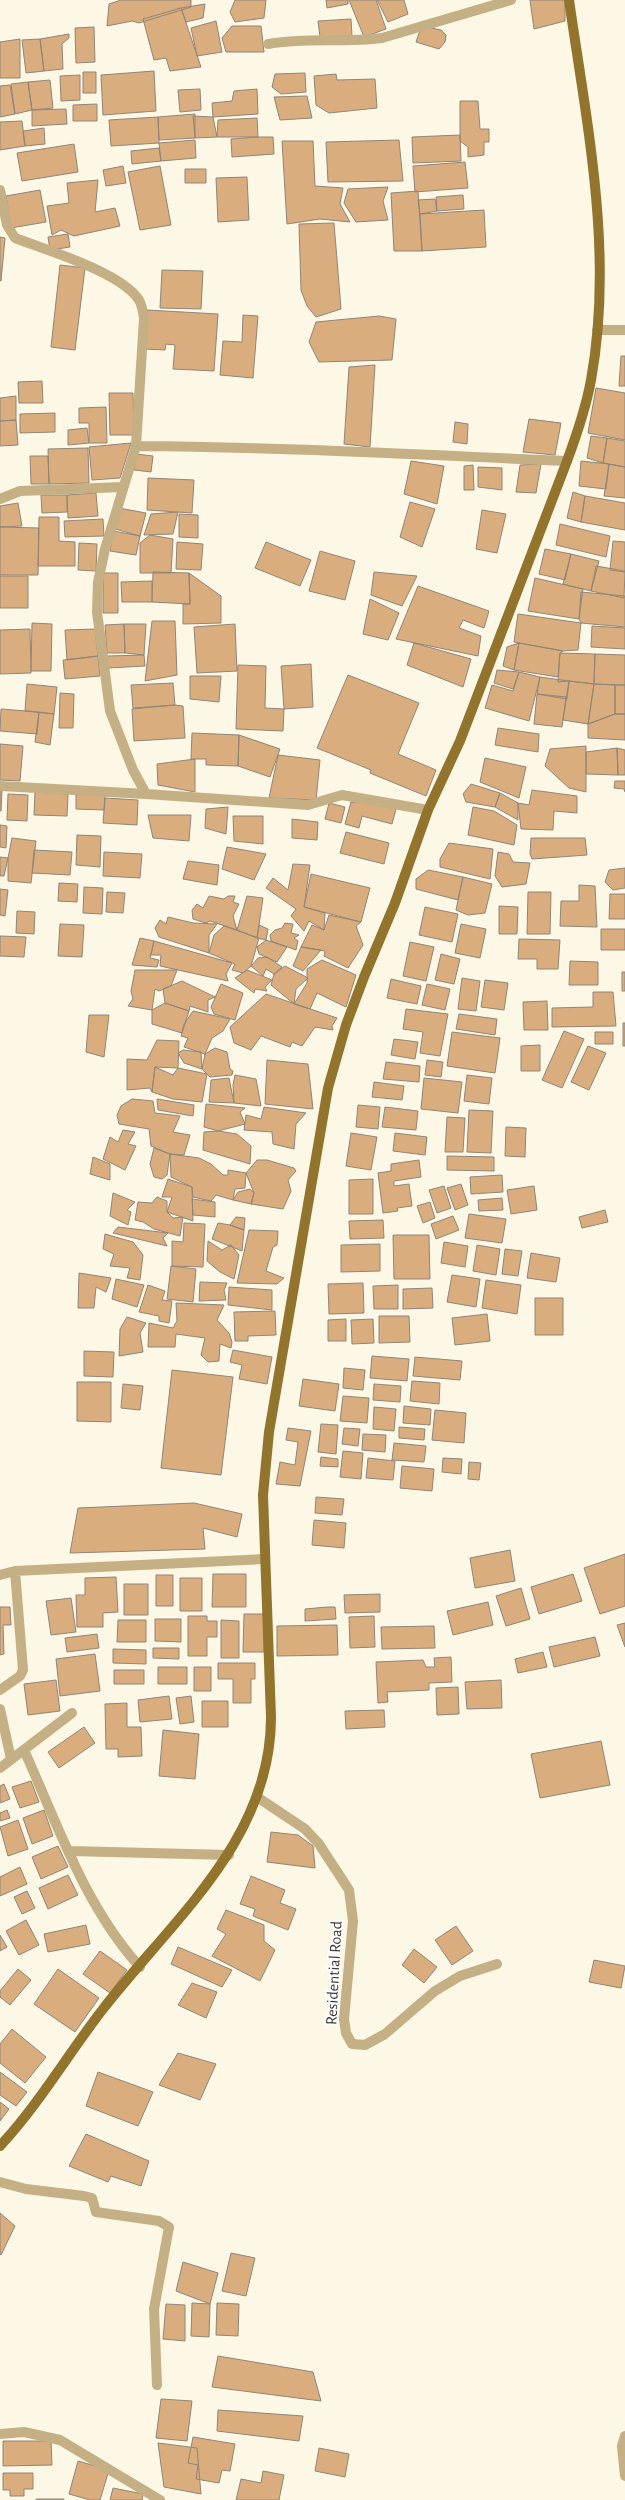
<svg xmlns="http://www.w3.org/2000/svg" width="625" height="2500" font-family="'Alegreya Sans',sans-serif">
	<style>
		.building { fill: #d9ad7d; stroke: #918578 }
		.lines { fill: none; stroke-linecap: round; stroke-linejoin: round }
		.minor { stroke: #c4b084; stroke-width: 10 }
		.major { stroke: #92742c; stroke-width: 10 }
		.labels { text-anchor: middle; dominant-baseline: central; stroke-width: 4; stroke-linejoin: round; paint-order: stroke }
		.street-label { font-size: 16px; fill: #3f3c36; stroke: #fff }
	</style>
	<rect width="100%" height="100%" fill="#fdf7e5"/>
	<path class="building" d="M121,0H191V7L139,23L132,21L107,26L109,4Z
		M235,0H266L264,18L235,22L230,12Z
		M326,0H348V4L327,8Z
		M349,0H376L386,29L364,37Z
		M377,0H404L408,14L388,22Z
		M530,0H565V21L534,29Z
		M205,4L203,18L186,22L181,8Z
		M181,8L201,67L170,71L166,58L154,60L143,19Z
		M351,19L352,36L320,37L318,21Z
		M216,21L222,52L197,56L191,28Z
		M232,26H261L264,52H226L222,38Z
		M94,27L95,62L76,63L75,28Z
		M426,27L441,30L446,35L445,42L439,49L416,42L419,33Z
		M69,34V38L62,44L63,69L44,71L40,39Z
		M20,39V78H0V42Z
		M40,39L44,71L26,73L22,40Z
		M154,71L156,111L103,115L101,75Z
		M83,72H96V93H83Z
		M305,73L306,92L281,94L272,87L275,74Z
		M336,74L337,80L375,79L377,108L329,113L316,105L314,76Z
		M80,75V100L61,101L60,76Z
		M50,80L53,108L32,110L28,82Z
		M28,82L32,110L15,114L11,84Z
		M10,85L15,114L0,117V86Z
		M200,89L201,110L180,112L178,90Z
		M257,89L258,114L213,117L212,103L232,101L234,91Z
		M307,96L312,118L280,120L274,97Z
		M460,101H478L480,129H489V142H484V155L468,157V147L460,141Z
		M97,104V121H73V105Z
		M66,109L67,124L32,126V110Z
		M195,114V138L159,140L158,117Z
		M193,116L213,117L217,137L195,138Z
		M158,117L159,143L111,146L109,120Z
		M257,118L258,137H217L218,120Z
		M22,121L25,146L0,150V122Z
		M44,128L45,144L25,146L23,131Z
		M460,135L461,161L413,163L412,137Z
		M258,137H273L274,154L232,157L231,139Z
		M195,140L196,158L161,161L159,143Z
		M399,140L403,181L328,182L326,142Z
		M282,141H313L315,186L343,188L340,204L350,222L320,219L287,224Z
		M74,144L78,172L22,181L17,153Z
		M159,148L161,161L132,164L131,151Z
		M465,162L468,188L415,192L413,166Z
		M123,166L126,183L106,186L103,170Z
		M160,166L171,225L140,230L128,172Z
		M185,169H206V183H185Z
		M247,177L249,220L218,222L216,178Z
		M98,180L95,212L115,208L120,226L74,236L61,230L52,235L47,206L69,203L67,183Z
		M388,187L383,201L388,220L356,222L344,203L348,189Z
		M40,190L46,222L11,228L6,196Z
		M418,191L422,251H394L391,193Z
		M463,195L464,209L437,211L436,197Z
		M435,199L437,211L420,214L418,200Z
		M484,210L486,247L422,251L420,214Z
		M334,223L341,309L316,317L307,306L301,290L299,224Z
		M68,234L70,247L50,250L48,237Z
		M0,237L5,238L1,281H0Z
		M60,265L85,268L75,350L51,347Z
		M162,270L203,271L201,309L160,308Z
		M147,310L218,314L214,371L173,369L175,345L166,344L165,350L144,349Z
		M243,315L258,316L253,378L220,375L223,341L242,342Z
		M379,316L396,319L392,360L319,362L309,342L316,322Z
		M621,356H625V386H619Z
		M375,365L370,447L344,444L349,367Z
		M42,381L43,403H19L18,382Z
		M596,388L625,393V440L588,433Z
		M109,393H133L134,435H110Z
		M16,396V420L0,421V398Z
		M106,407L107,443H89V423H79V408Z
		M55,413V432L20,433V414Z
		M529,419L561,423L555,455L523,452Z
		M16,420L18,445L0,446V421Z
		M455,422L468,424L467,444L453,442Z
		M87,428L89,443L68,445V430Z
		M591,436L607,438L603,463L587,458Z
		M607,438L625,441V467L603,463Z
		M131,443L120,478L92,480L89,447Z
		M88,448L89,483L49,484L48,449Z
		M136,454L153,456L151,472L134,470Z
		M30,456H48L49,484H31Z
		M411,461L444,466L437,504L404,494Z
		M581,461L609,464L606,489L579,486Z
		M541,464L536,493L516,492L520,465Z
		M609,464L625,467V498L604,496Z
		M473,465L474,490H464V466Z
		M478,467L502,468V490L478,487Z
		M148,478L194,480L192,513L147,510Z
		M573,492L585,496L581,522L567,518Z
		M96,493L98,516L68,518L67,495Z
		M41,495H67V512L42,513Z
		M585,496L625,503V530L581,522Z
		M410,502L435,509L422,547L400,537Z
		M18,503L22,526L0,527V506Z
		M119,508L146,513L140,536L115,529Z
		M482,510L506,514L497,553L476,549Z
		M178,512L173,534L144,535L151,514Z
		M179,514L198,515V538L179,537Z
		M39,517H59V541L75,542V566H38Z
		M103,519L104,536L65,537L64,521Z
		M560,524L610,536L606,557L556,545Z
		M0,527L39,528L38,575H0Z
		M113,531L140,536L136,555L110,551Z
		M150,535L173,539L171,573H140V543Z
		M613,541L625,542V572L610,570Z
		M177,542L203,544L201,570L176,569Z
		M266,542L311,560L300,586L255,568Z
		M79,543L97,544L96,571L78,570Z
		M545,549L571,554L565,580L539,574Z
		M320,551L355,561L345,600L309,591Z
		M571,554L599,561L591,591L563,584Z
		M596,566L625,571L624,598L591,591Z
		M153,572L189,573L190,604L152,602Z
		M374,572L417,576L402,606L371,595Z
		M103,573H118V613H103Z
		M189,573L221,596V623L183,624V604H190Z
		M0,576H28V608H0Z
		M535,578L583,589L579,619L528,611Z
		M152,581V602H122L121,582Z
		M418,586L489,611L484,628L463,620L459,628L481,636L478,656L396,639Z
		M581,592L625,596V627L581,623L579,619Z
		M370,599L399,613L388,640L363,634Z
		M518,614L581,623L578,650L563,651L514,642Z
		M152,621H175L177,675L145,681Z
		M32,623L52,624L51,671H31Z
		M124,624L125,653H107L105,625Z
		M124,624H146L144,655L125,653Z
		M235,624L237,671L197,673L194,627Z
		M592,626L625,628V649L591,647Z
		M30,629L31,673L0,674V630Z
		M95,629L98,656L67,660L65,630Z
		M414,643L471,659L463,687L407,665Z
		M519,643L514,670L503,666L507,647Z
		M519,643L563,651L560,653L558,677L514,670Z
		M560,653L595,654L594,684L569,681L558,682Z
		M595,654L625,655V685L594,684Z
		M144,655L145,666L108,668L107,656Z
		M98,656L100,676L65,679L63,660Z
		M311,664L313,707L284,709L281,666Z
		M238,665L266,666L265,708L284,709L283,731L236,729Z
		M497,670L519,672L513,689L494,683Z
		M519,672L540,677L529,721L485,708L492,685L513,691Z
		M348,675L419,703L398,754L436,770L426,796L370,773L371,770L317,748Z
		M190,676H221L219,702L190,699Z
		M540,677L569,681L567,699L537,694Z
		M569,681L594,684L588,724L563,720Z
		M173,683L175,705L133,708L131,685Z
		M27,684L57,687L54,714L25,711Z
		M594,684L615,685V714L588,724Z
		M615,685H625V714H615Z
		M60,693L74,694L73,728H59Z
		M537,694L566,697L562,727L534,724Z
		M175,705L183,706L185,738L134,741L132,709Z
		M1,709L39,712L37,734L0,731Z
		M39,712L54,714L50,745L35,742Z
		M615,714H625V740L588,738V724Z
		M498,728L539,734L538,752L495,745Z
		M192,733L239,735L238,766L206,765V759H191Z
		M239,735L280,749L270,777L238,766Z
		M0,744L23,746L20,781L0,780Z
		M586,746V792L569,788L545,766L550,749Z
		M617,748L618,775L586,774V752Z
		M617,748L625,750V775H618Z
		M278,755L320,760L316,800L269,798Z
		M485,758L526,767L519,798L480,782Z
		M195,759V792L158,785L157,764Z
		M615,781H625V792L624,789L614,788Z
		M471,784L500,793L495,807L466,802L463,794Z
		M0,789L2,790L1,811H0Z
		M532,790L577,796V813L554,811L553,830L521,829L518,803L529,805Z
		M35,792L68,794L67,816L34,815Z
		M76,793L105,795L104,810L76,809Z
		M500,793L518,803V820L495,807Z
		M8,794L28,795L27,821L7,820Z
		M105,798L138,800L137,825L103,823Z
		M356,799L396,809L392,824L362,816L359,828L345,824L351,802L354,803Z
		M329,803L345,807L341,823L325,819Z
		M228,807L226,834L205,828L206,809Z
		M473,807L494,811L517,825L514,845L468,835Z
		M148,815H191L189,841L153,838Z
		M233,816H263V844L234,841Z
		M292,819L318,822L317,840L292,838Z
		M0,825L7,826L6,848L0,847Z
		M346,832L389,843L384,864L340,853Z
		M77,835L101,836L100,867L76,865Z
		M12,838L36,841L31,883L8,881V858Z
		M531,838H585L587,855L532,859L530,854Z
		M449,843L493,849L490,879L440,867V859Z
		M227,847L266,854L254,880L222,869Z
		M34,850L72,852L70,875L32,873Z
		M104,852L142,854L140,878L103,876Z
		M498,852L509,854L513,862L530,863L526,884L502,887L495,876Z
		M0,857L8,858L4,876H0Z
		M188,861L219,865L217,885L183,879Z
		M293,864L310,865L304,907L325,913L324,930L309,921L304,931L291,916L296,909L266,888L273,878L288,890Z
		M625,868V888L613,890L605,882L609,870Z
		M428,870L463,877L458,900L416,889V879Z
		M311,874L370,888L361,922L304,907Z
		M463,877L492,884L485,913L468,915L456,910Z
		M59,883L78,884L77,902L58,901Z
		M579,885L595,886L597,927L560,926L561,901H579Z
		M84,887L103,888L102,914L83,913Z
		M0,889L8,890L5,916L0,915Z
		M107,892L125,893L123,913L106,912Z
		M528,892H551L550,934H527Z
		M610,894H625V919H609Z
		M209,896L224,899L228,896H235L233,902L239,904L233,916L237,930L210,921L206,923L193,919L192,910L197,904L203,908Z
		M247,896L263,898L257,938L237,930Z
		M499,906L518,907L517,934H499Z
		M425,907L458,914L452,942L419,935Z
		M17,911L35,912L34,934L16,933Z
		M329,915L361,922L356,926L363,945L348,968L324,956L325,951L301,947L312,925L324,930Z
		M168,917L193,923L217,924L209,935V953L159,937L155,928L160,920L166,924Z
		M285,923L293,924L291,933L299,935L294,938L298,941L296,950L271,941L270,935L275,930L282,928Z
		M60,924L84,925L82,957L58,956Z
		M461,924L486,929L480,958L455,953Z
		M259,925L268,929L266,940L257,938Z
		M224,926L259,938L251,966L243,973L232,970L235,964L209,953L214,935Z
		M601,929H625V950H601Z
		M0,936L26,937L24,957L0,956Z
		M140,938L154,941L150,958L159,960L157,967L132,965Z
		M519,939L560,940L558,969H537V959H518Z
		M266,940L287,947L277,962L259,954L257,947Z
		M154,941L232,963L226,974L228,981L160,966L161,955H151Z
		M410,942L434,947L426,981L403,976Z
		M301,947L321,950L303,971L293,966Z
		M441,954L460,959L454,984L435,980Z
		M267,957L282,967L274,974L266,969L263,976L251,966L258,958Z
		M322,960L356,975L346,1007L317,993L310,1009L294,1004L307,983V969Z
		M570,961L598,962V985H569Z
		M285,966L308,978L296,989L294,1004L271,985L274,974Z
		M135,970H177L171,986L159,991L155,989L152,1010L128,1006L133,999L131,991Z
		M247,970L272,980L265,987L267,991L255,989L254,993L235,978Z
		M622,972H625V991H622Z
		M462,978L480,981L476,1011L458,1009Z
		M391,979L421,986L417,1004L387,998Z
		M485,980L508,983L504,1010L481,1007Z
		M182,981L215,997L208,1000V1012L190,1006L189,1011L165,1003L163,989Z
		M221,984L243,993L235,1020L214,1014L211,1007Z
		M427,984L450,989L445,1010L422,1005Z
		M593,992H613L616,1026L552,1027V1008L593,1007Z
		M266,994L337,1018L332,1026L333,1030L315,1027L302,1046L292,1042L290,1047L261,1036L251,1050L234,1043L230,1027Z
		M547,1001L548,1030H524L523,1002Z
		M165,1003L189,1011L182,1033L152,1024V1010Z
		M406,1009L448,1014L440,1056L420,1053L423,1032L403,1029Z
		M193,1011L230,1019L223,1031L212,1038L205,1054L184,1047L188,1038L181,1036L184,1024Z
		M459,1014L497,1019L495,1035L456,1029Z
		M89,1015H109L104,1057L86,1052Z
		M623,1023H625V1046H623Z
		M564,1031L584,1039L562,1088L542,1080Z
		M452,1032L500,1038L495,1073L447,1066Z
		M595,1032H613V1044H595Z
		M394,1039L418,1042L415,1059L391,1055Z
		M157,1040L179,1041L178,1068L155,1067L152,1092L150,1088L127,1090V1059L147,1060Z
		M540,1045V1071H521V1046Z
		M588,1046L606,1053L589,1090L571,1082Z
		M215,1048L227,1052L230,1069L233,1071L232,1075L210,1077L202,1069L205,1054Z
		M183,1050L201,1052L202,1069L184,1063L178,1053Z
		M267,1060L308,1064L313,1109L265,1104Z
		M427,1060L443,1062L441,1077L425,1075Z
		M386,1062L420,1066L419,1082L383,1079Z
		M155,1067L173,1075L178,1068L207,1074L202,1102L173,1099L152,1092Z
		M235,1075L256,1079L261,1106L234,1103L233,1085Z
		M467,1075L492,1078L489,1104L464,1101Z
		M229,1078L234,1103L209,1102L211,1080Z
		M424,1078L462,1082L458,1113L421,1109Z
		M374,1082L404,1086L402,1100L372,1097Z
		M132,1099L153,1101L155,1113L180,1116L173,1132L190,1135L184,1155L170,1154L151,1146L149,1129L119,1124L117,1115L121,1106Z
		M157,1099L194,1105L193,1116L158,1110Z
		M206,1104L245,1108L240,1112L245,1124L218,1131L204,1127Z
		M358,1105L380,1107L378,1129L356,1127Z
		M264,1107L306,1113L296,1124L294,1149L273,1144L272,1132L244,1130L246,1115L261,1119Z
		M385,1107L418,1111L416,1130L382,1127Z
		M469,1110L493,1111L491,1153L467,1152Z
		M447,1117L465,1118L463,1152H445Z
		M506,1127L526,1128L525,1157L505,1156Z
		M123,1130L135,1132L128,1144L136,1146L125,1170L103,1159L110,1137L118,1142Z
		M218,1131L237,1134L251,1146L250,1164L203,1150L204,1132Z
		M351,1133L377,1137L371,1170L346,1166Z
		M395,1133L427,1137L425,1155L393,1151Z
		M154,1148L170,1154L167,1175L162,1179L154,1177L150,1164Z
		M170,1154L199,1158L211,1164L223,1175H228V1170L246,1173L245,1188L235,1189L233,1200L216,1195L211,1201L193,1197L192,1187L171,1177Z
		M447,1156L494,1157V1171L447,1170Z
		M93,1157L110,1164V1180L90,1174Z
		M257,1160H267L294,1168L296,1171L288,1180L291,1191L283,1209L251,1204L254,1193L246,1173Z
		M419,1160L421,1177L394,1181V1186L409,1184L412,1206L397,1208L398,1211L383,1213L378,1173L391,1171V1164Z
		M502,1175L503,1192L471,1194L470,1177Z
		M168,1179L192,1187L193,1221L167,1212L172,1197H162Z
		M373,1179V1214H349V1180Z
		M461,1184L468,1205L455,1210L447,1188Z
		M444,1186L451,1208L437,1213L429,1190Z
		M534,1186L537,1210L511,1214L507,1190Z
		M250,1189L254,1193L251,1204L233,1200L238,1192Z
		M113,1193L135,1202L127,1210L131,1212L128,1225L110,1216Z
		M157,1197L167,1201V1212L173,1218L183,1217L180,1236L154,1229L143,1222L135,1220L138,1202L152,1203Z
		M502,1198L503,1210L479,1211L478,1200Z
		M192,1199L215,1202V1217L193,1215Z
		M430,1202L435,1218L423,1223L417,1206Z
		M605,1210L608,1222L582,1228L579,1217Z
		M469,1214L506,1219L502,1243L465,1238Z
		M453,1216L459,1230L436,1239L431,1224Z
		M236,1217L245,1218L244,1230L230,1225Z
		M383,1220L384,1238L350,1239L349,1221Z
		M184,1223L205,1224L203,1267L172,1266V1241L183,1242Z
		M218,1223L230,1225L244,1230L242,1251L212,1239Z
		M118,1227L168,1233L163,1238L167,1246L113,1233Z
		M249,1230L278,1231L277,1245L273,1247L266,1271L284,1278L277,1284L237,1283Z
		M105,1234L133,1242L143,1255L140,1280L127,1278L130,1268L110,1266L114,1254L103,1249Z
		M393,1235H429L430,1279H394Z
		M208,1241L222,1250L231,1245L239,1255L234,1279L220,1272L207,1261Z
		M444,1242L468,1246L465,1267L441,1263Z
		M380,1244V1271L341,1272V1245Z
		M477,1245L500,1249L496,1275L473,1271Z
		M505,1249L522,1251L518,1276L502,1274Z
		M531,1253L560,1258L556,1282L527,1278Z
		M171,1266L196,1269L193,1302L167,1299Z
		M79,1273L111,1278L106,1292L96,1287L94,1308H78Z
		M452,1275L480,1279L476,1307L447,1302Z
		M116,1279L144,1285L137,1307L112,1299Z
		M486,1280L521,1285L517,1314L482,1308Z
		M200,1282L227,1283L224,1290L226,1300L199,1301Z
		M363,1283L364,1313L329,1314L328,1284Z
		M148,1285L165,1291L162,1300L172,1301L169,1323L159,1321V1316L139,1312Z
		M398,1285V1309H374L373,1286Z
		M229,1287L272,1290V1310L228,1305Z
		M432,1288L433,1308L403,1309V1289Z
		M535,1298H563V1335H535Z
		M176,1303L224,1305L217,1320L229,1333L232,1342L231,1348L220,1344L219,1361L208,1362L201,1355L205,1338L176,1334L175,1347H148L149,1323L173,1328L177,1321Z
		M275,1311L276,1335L248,1336V1341H235L234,1312Z
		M487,1314L490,1341L455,1345L452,1318Z
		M379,1316H409L410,1342L379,1343Z
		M127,1317L146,1323L140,1333L143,1352L119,1356L120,1329Z
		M346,1319V1341H328V1320Z
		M373,1319L374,1343L352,1344L351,1320Z
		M233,1350L272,1357L267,1384L239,1379L242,1365L230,1362Z
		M84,1351L114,1352L113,1377L84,1376Z
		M372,1356L409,1359L407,1381L370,1378Z
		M415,1357L462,1361L460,1380L413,1376Z
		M344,1368L365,1370L363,1390L343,1388Z
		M172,1370L233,1377L221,1475L161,1468Z
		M303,1379L339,1384L335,1411L299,1406Z
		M412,1381L440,1383L439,1404L410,1401Z
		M77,1382H111V1422L77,1421Z
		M123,1384L143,1386L140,1410L121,1408Z
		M374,1384L401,1386L400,1402L373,1400Z
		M343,1396L369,1398L367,1423L340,1421Z
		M404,1406L431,1409L430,1425L403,1423Z
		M374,1407L396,1409L394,1431L373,1429Z
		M435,1410L466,1413L464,1443L432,1440Z
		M321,1424L338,1425L336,1454L318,1452Z
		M399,1427L425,1429L424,1440L399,1438Z
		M288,1428L311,1431L300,1486L276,1484L280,1462L295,1465L298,1442L286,1440Z
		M344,1428L360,1429L358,1446L342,1444Z
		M363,1434L386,1435L385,1452L362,1450Z
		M394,1443L426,1446L424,1462L392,1460Z
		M343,1451L363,1453L361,1479L340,1477Z
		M321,1457L338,1459V1467L320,1466Z
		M368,1458L395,1461L393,1480L366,1478Z
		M443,1458L462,1459L461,1474L442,1472Z
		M469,1462L481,1463L479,1480L468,1479Z
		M402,1466L434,1469L432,1491L400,1488Z
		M316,1497L344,1499L342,1515L315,1513Z
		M194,1503L242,1514L237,1537L203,1528L205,1549L70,1553L78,1508Z
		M314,1520L346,1523L344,1548L312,1545Z
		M510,1550L515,1581L475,1588L470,1558Z
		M625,1554V1606L600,1614L584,1568Z
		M213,1574H246V1607H212Z
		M573,1574L582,1601L539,1614L531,1587Z
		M156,1575H173V1606H156Z
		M116,1577L118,1612L103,1613V1627H77L76,1595H85V1578Z
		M180,1578H202V1611H180Z
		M124,1584H148V1615H124Z
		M521,1588L530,1619L506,1626L496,1596Z
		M380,1594V1612L345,1613L344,1595Z
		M71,1598L76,1632L51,1635L46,1601Z
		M488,1602L493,1625L453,1635L447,1611Z
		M0,1607H10L11,1625H3L4,1654L0,1655Z
		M327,1607H335L336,1619L305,1621V1609Z
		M244,1614H264V1652H243Z
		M188,1616H207V1621H217V1637H207V1656H188Z
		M374,1616L375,1647L350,1648L349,1617Z
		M155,1619H181V1642L155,1641Z
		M118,1620H146V1642H117Z
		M221,1620L239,1621V1658H221Z
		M625,1623V1647L617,1625Z
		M337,1625L338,1655L277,1656V1626Z
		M434,1626L435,1648L382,1649L381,1627Z
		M97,1634L99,1648L67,1652L65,1638Z
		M595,1637L600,1656L554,1667L549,1647Z
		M153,1648H179V1659L153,1658Z
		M113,1649L146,1650V1664L113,1663Z
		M543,1652L547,1667L518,1673L515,1659Z
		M95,1654L100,1691L60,1696L56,1659Z
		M451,1657L452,1682L429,1683V1690L387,1692L388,1702L378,1703L376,1662L423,1660L426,1667H435L434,1658Z
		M218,1663H255V1679H251V1703H233V1679H218Z
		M158,1667H187V1684H158Z
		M194,1667H211V1691H194Z
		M114,1670H144V1684H114Z
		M56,1680L60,1711L28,1715L24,1684Z
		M501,1680L502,1708L467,1709L465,1682Z
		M458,1687L459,1714L437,1715L436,1688Z
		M169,1696L172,1719L140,1722L138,1700Z
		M191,1696L194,1722L180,1724L176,1698Z
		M202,1701H228V1727H202Z
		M127,1703V1727H141L142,1756L118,1757V1749H106L105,1704Z
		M384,1710L385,1727L346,1729L345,1711Z
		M84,1727L95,1743L59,1768L48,1752Z
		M163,1730L199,1734L195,1779L159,1776Z
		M601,1741L610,1785L540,1798L531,1754Z
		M31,1781L39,1802L20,1808L12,1787Z
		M4,1784L10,1799L0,1803V1786Z
		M7,1810L10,1818L0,1821V1813Z
		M44,1810L53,1836L32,1844L23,1818Z
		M18,1820L28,1849L8,1856L0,1827Z
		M271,1832L298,1835L313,1846L315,1868L267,1862Z
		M58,1846L68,1867L41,1879L32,1857Z
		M20,1867L27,1884L0,1896V1877Z
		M68,1875L78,1895L48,1909L39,1888Z
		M251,1876L285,1890L280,1903L296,1909L288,1930L253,1916L255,1909L240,1904Z
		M27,1891L35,1908L22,1914L14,1897Z
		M226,1910L264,1925V1941L275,1950L260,1981L212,1956L226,1934L217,1929Z
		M26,1920L39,1945L19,1955L6,1931Z
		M86,1925L90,1944L48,1952L44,1934Z
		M456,1926L473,1951L452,1965L435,1940Z
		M0,1935L7,1947L0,1951Z
		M178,1947L232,1970L222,1987L171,1964Z
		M414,1949L437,1967L424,1983L402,1965Z
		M100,1951L127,1970L110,1993L83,1974Z
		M594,1960L625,1966L621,1988L589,1982Z
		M18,1969L31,1980L10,2005L0,1997V1991Z
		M58,1969L99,1998L75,2032L34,2004Z
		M192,1983L217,1992L206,2018L178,2005Z
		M12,2029L46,2057L25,2083L0,2063V2044Z
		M178,2053L216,2064L200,2100L159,2085Z
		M0,2072L27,2092L16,2106L0,2095Z
		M98,2072L153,2092L138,2126L86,2106Z
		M0,2102L9,2109L0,2121Z
		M86,2134L149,2161L141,2186L111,2176L108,2182L69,2166Z
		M0,2213L15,2226L1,2255L0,2254Z
		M231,2253L255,2258L246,2296L222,2291Z
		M183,2262L218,2273L210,2304L176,2291Z
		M192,2303L210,2304L209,2337L191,2336Z
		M217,2303L239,2304L238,2336L216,2335Z
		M166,2304L185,2305V2341L163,2339Z
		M218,2356L313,2372L321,2401L212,2387Z
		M161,2399L192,2401L187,2441L156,2438Z
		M218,2410L303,2416L299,2441L217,2431Z
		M193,2437L235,2444L230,2471L222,2470L219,2483L196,2479L198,2465L188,2463Z
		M3,2441H51L52,2465L3,2466Z
		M158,2443L197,2448L201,2494L164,2487Z
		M319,2448L349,2454L345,2477L315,2471Z
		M78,2461L109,2470L100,2500H90L69,2494Z
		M263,2471L284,2475L279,2500H236L241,2479L261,2483Z
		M3,2473H33V2489H24V2496H10V2490H3Z
		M113,2488L143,2494L142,2500H110Z
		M36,2499H64V2500H36Z"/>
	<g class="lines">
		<path class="minor" d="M268,44C306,37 344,43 382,38L511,0
			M0,190L7,225L15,238C46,250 121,272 139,300C142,305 143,312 144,318L136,446
			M597,330H625
			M0,499L20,491L123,487
			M0,786L146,794
			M428,810L342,795L308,805L146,794L133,770L110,711L97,612L98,582L105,549L136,446C280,447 424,455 567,461
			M0,1575L15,1571L264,1559
			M0,1690L20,1676L23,1670L15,1571
			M0,1709L11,1759
			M24,1750C57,1823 85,1907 140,1967
			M0,1768L72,1713
			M257,1797L305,1829L319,1844L349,1890L353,1921L344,2019L346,2033L352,2044L365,2045L385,2034L435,1991L460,1976L497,1964
			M70,1851L229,1855
			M0,2182L26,2189L84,2196L92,2198L96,2212L159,2221L169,2227L154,2309L157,2385
			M0,2434L24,2432L60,2440L160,2500
			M625,2436L622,2446L625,2476"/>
		<path class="major" d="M0,2146C39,2104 68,2054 103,2009C173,1919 271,1840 271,1717L263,1495L269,1432L328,1088L346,1025L364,977L395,903L428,810L460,741L567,461C577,434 586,408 591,380C614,254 587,125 569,0"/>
	</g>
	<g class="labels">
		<g class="street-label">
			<text transform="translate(334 1973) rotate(-87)">Residential Road</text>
		</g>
	</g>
</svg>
